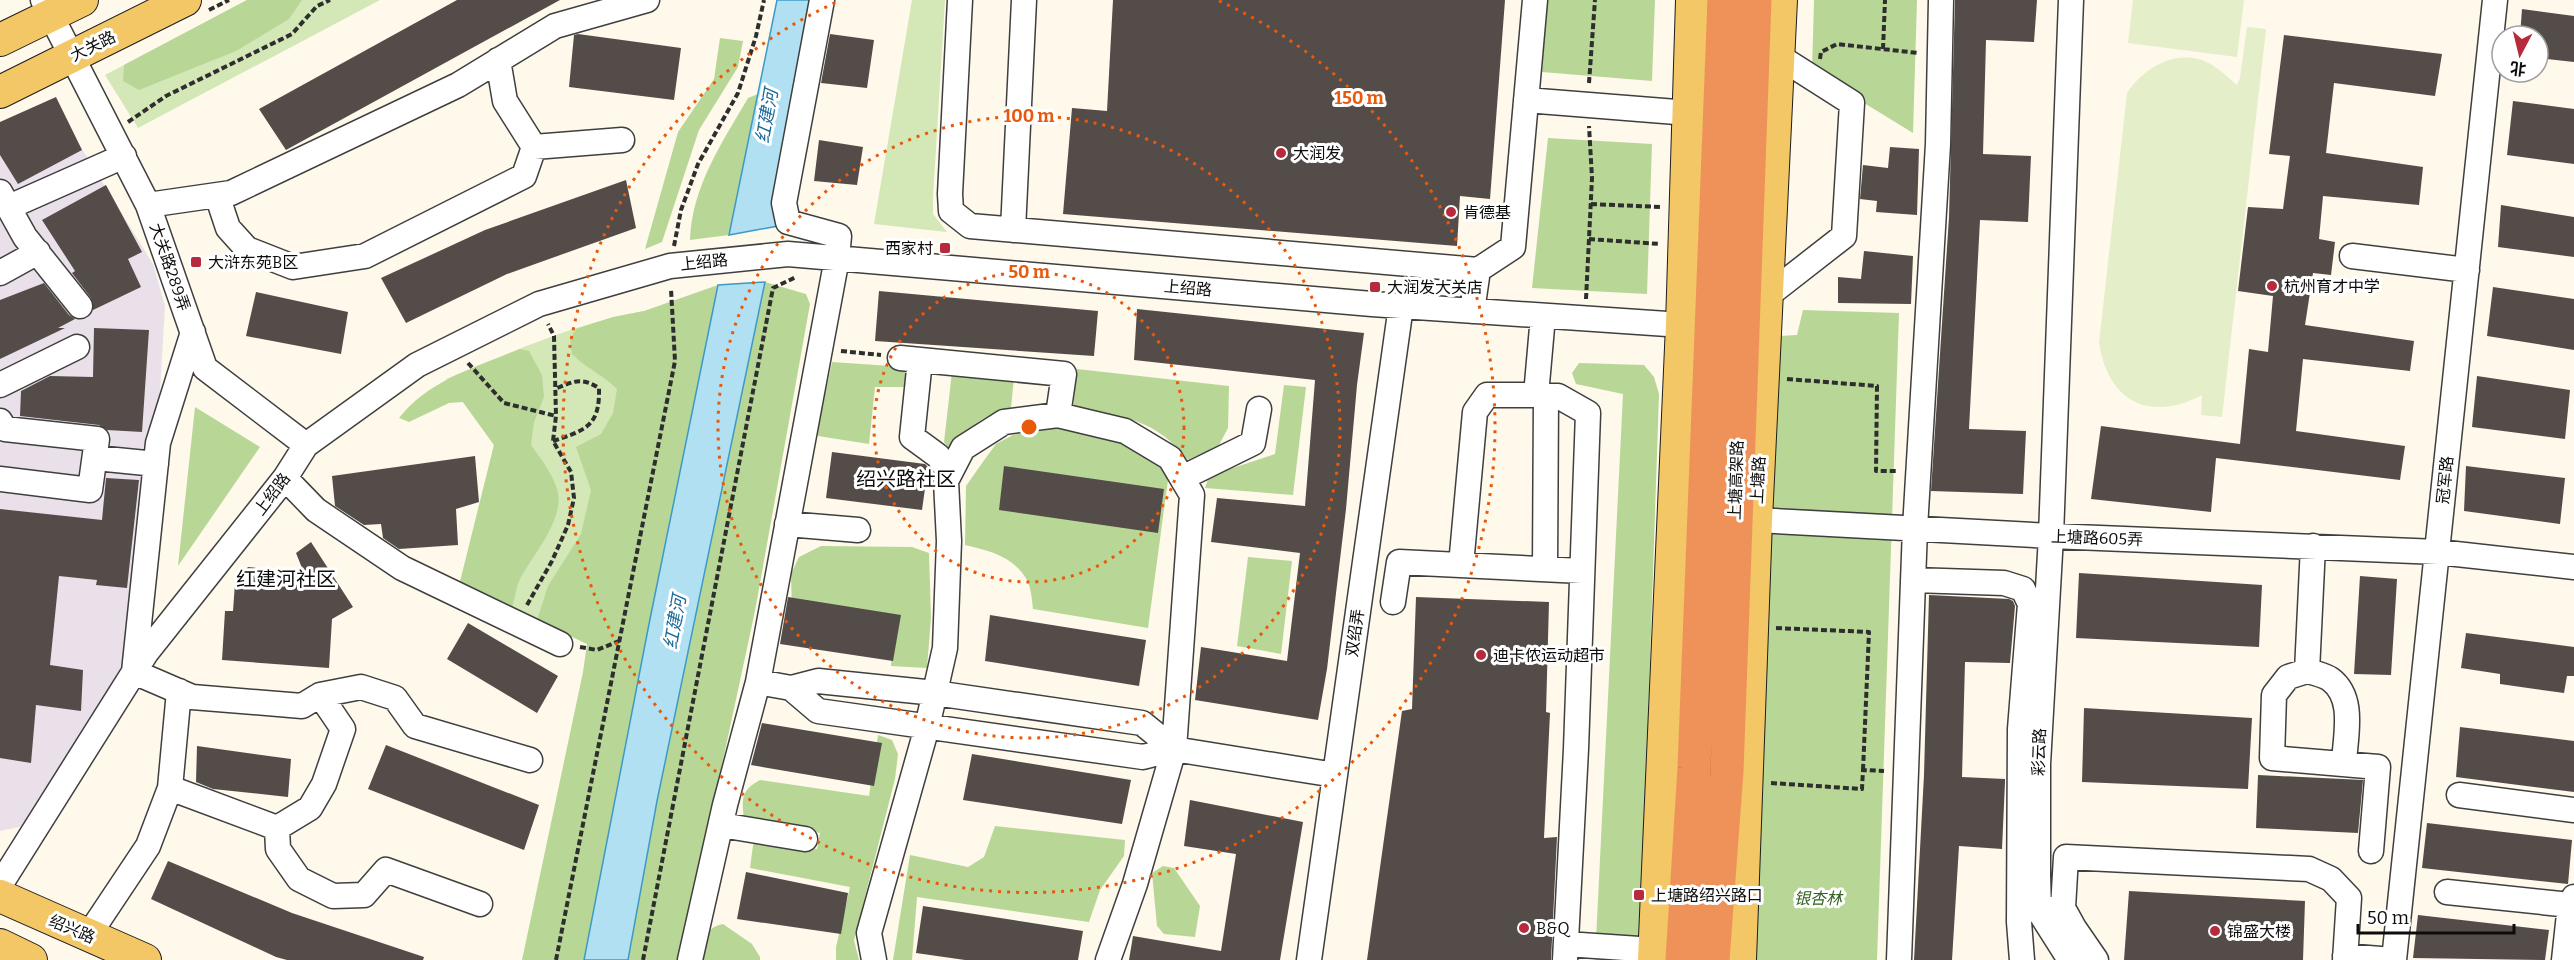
<svg xmlns="http://www.w3.org/2000/svg" width="2574" height="960" font-family="Bitter,'Noto Sans SC',serif">
	<style>
		.industrial { fill: #e9e0ea }
		.green { fill: #d3e7b7 }
		.forest { fill: #b8d797 }
		.pitch { fill: #e4eec8 }
		.water { fill: #b2e0f3; stroke: #3c9ac7; stroke-width: 1.5 }
		.building { fill: #544c49 }
		.lines { fill: none; stroke-linecap: round; stroke-linejoin: round }
		.minor-casing { stroke: #3f3f3f; stroke-width: 27 }
		.major-casing { stroke: #1d1d1d; stroke-width: 34 }
		.highway-casing { stroke: #1d1d1d; stroke-width: 36 }
		.path { stroke: #2e2e2e; stroke-width: 4; stroke-dasharray: 6 3; stroke-linecap: butt }
		.minor { stroke: #fff; stroke-width: 24 }
		.major { stroke: #f3c666; stroke-width: 32 }
		.highway { stroke: #ef9259; stroke-width: 33 }
		.ring { fill: none; stroke: #e8590c; stroke-width: 3; stroke-dasharray: 3 6 }
		.poi-dot { fill: #b62a3b; stroke: #fff; stroke-width: 2 }
		.labels { text-anchor: middle; dominant-baseline: central; stroke-width: 6; stroke-linejoin: round; paint-order: stroke }
		.street-label { font-size: 16px; fill: #0c0c0c; stroke: #fff }
		.poi-label { font-size: 16px; fill: #0c0c0c; stroke: #fff; text-anchor: start }
		.park-label { font-size: 16px; font-style: italic; fill: #32601f; stroke: #fff }
		.water-label { font-size: 18px; font-style: italic; fill: #1b6a98; stroke: #fff }
		.quarter-label { font-size: 20px; fill: #0c0c0c; stroke: #fff }
		.centre { fill: #e8590c; stroke: #fff; stroke-width: 3 }
		.ring-label { font-size: 18px; text-anchor: middle; font-weight: bold; fill: #e8590c; stroke: #fff; stroke-width: 6; stroke-linejoin: round; paint-order: stroke }
	</style>
	<rect width="100%" height="100%" fill="#fef9eb"/>
	<path class="industrial" d="M51,99L153,264L165,306L148,596L125,673L28,825L0,831V126Z"/>
	<path class="green" d="M247,0H380L138,128L105,75Z
		M912,0H945L933,198V214L947,232L874,224Z
		M644,311L587,644L460,582L494,445L446,379C510,353 575,323 644,311Z"/>
	<path class="forest" d="M247,0H302L289,19L236,51L139,90L123,81L124,65Z
		M1547,0H1655L1652,81L1542,72Z
		M1814,0H1917L1913,133L1812,71Z
		M720,38L743,41L738,67L699,130L662,242L645,249L678,132L714,79Z
		M758,94L729,235L690,240C692,186 722,143 748,98Z
		M1548,138L1652,144L1647,294L1532,288Z
		M765,282L806,294L810,304L755,611L680,960H628L657,801Z
		M718,285L649,624L584,960H522L583,672L587,644L537,620L548,586L581,534L591,490L576,447L601,434L613,413L617,389C603,375 586,368 572,354L570,339L576,329L613,317L644,311Z
		M1803,310L1899,313L1877,960H1755L1779,336L1797,335Z
		M520,349L529,351L542,375L544,397L534,422L531,445C541,459 552,473 557,489C566,517 534,554 521,577C516,586 515,598 512,608L460,582L494,445L463,402L449,403L409,422L399,418C429,380 476,367 520,349Z
		M832,362L906,367L905,387H875L869,444L818,436V427Z
		M1579,363L1644,365L1654,377L1659,394L1640,960H1595L1623,394L1576,384L1572,373Z
		M1077,369L1229,386L1228,428L1218,447L1187,460C1158,420 1120,414 1073,409Z
		M952,372L1014,377L1011,408C978,417 973,425 952,451L944,442Z
		M1284,385L1306,387L1293,495L1205,488L1209,476L1275,454Z
		M195,407L260,447L178,566Z
		M1051,427C1081,431 1138,440 1160,463C1164,467 1166,475 1168,480L1148,628L1033,609C1032,600 1031,587 1027,580C1013,556 990,551 965,545L966,486L985,459L996,444L1013,435Z
		M821,546L912,547L929,553L931,618L927,668L891,666L892,652L792,614L791,574L799,557Z
		M1248,557L1292,561L1281,654L1237,646Z
		M878,735L892,740L898,754L895,779L854,940L859,960H836V947L850,887L750,868L754,838L817,849L820,833L744,820C742,799 740,791 760,780L869,796Z
		M995,826L1125,840L1124,856L1100,890L1089,922L917,897L912,960H893L910,855L968,867L984,857Z
		M1163,866L1174,868L1200,906L1195,937L1164,934L1157,926L1152,873Z
		M723,924L752,944L760,957V960H700C703,943 703,928 723,924Z"/>
	<path class="pitch" d="M2133,0H2244L2237,57L2128,43Z
		M2247,27L2266,29L2222,417L2201,415L2202,395C2149,423 2108,401 2099,343L2127,93C2146,65 2183,45 2215,67C2223,72 2229,79 2237,85L2240,78Z"/>
	<path class="water" d="M777,0H816L778,226L729,235Z
		M765,282L657,801L628,960H584L649,624L718,285Z"/>
	<path class="building" d="M457,0H560L286,150L259,109Z
		M1113,0H1505L1490,199L1460,196L1457,246L1063,214L1072,108L1107,111Z
		M1955,0H2037L2034,42L1986,40L1983,154L2031,156L2028,222L1980,220L1969,429L2026,431L2023,494L1931,491L1949,217Z
		M2522,9L2574,16V62L2538,58V36H2520Z
		M578,34L681,48L674,100L569,87L574,35Z
		M830,34L874,40L867,88L821,83Z
		M2284,35L2442,54L2435,96L2334,83L2326,153L2423,167L2419,205L2323,196L2319,239L2335,242L2331,275L2313,273L2305,325L2414,341L2410,371L2303,359L2296,431L2405,446L2400,480L2216,458L2211,512L2091,499L2101,426L2240,444L2249,349L2268,352L2273,296L2238,291L2248,207L2283,209L2290,156L2269,154Z
		M56,97L82,150L18,184L0,155V122Z
		M2513,101L2574,109V164L2507,155Z
		M819,140L863,147L857,185L814,181Z
		M1890,147L1919,149L1917,215L1876,212L1877,201L1860,199L1863,165L1888,168Z
		M626,180L636,228L507,274L406,323L381,278L485,230Z
		M106,185L142,252L128,259L141,287L93,310L91,298L72,273L75,271L42,220Z
		M2501,205L2574,217V257L2498,247Z
		M1864,251L1913,256L1911,304L1838,303V277L1861,279Z
		M44,283L69,315L75,319L58,328H65L0,359V300Z
		M2493,287L2574,299V350L2487,336Z
		M879,291L1098,311L1094,356L875,341Z
		M256,292L348,312L341,354L246,336Z
		M1137,309L1364,333L1357,385L1346,509L1327,669L1318,720L1195,700L1201,647L1287,661L1300,553L1211,542L1217,498L1305,506L1315,380L1134,360Z
		M94,328L149,330L142,432L107,430L99,425L20,416L21,391L50,376L93,377Z
		M2477,376L2570,390L2565,439L2472,427Z
		M832,452L925,464L928,467L922,510L826,498Z
		M475,456L479,502L456,509L458,545L399,549L383,538L381,524L364,525L335,506L332,476Z
		M1004,466L1164,489L1158,533L999,510Z
		M2466,466L2565,478L2560,524L2464,511Z
		M106,478L139,480L127,588L96,585L97,580L59,576L50,665L83,670L81,711L36,705L31,763L0,758V509L102,520Z
		M311,542L353,607L332,619L329,668L222,660L225,611H233L235,583L248,567L304,573L296,553Z
		M2079,573L2262,585L2259,647L2076,638Z
		M2360,576L2397,579L2391,675L2354,674Z
		M1929,595L2009,599L2013,601L2015,606L2010,663L1965,662L1962,777L2005,779V782L2002,849L1959,846L1952,960H1914L1924,775Z
		M788,597L901,615L893,661L780,644Z
		M1416,597L1549,602L1546,712L1550,713L1544,838L1557,837L1551,960H1367L1402,711L1412,709Z
		M990,615L1146,640L1139,686L985,661Z
		M468,623L558,676L537,713L447,659Z
		M2466,633L2574,647V676H2567L2564,693L2500,684V674L2461,668Z
		M2084,708L2252,718L2248,789L2082,782Z
		M762,723L882,743L874,786L751,765Z
		M2460,727L2574,741V792L2456,777Z
		M386,745L539,805L524,850L368,789Z
		M197,746L291,759L288,797L213,789L196,782Z
		M972,754L1131,780L1122,824L963,800Z
		M2258,775L2363,780L2358,833L2256,828Z
		M1190,800L1303,822L1280,960H1129L1133,936L1221,951L1236,854L1184,846Z
		M2427,823L2572,840L2568,884L2422,868Z
		M168,861L292,913L424,957L423,960H287L276,957L151,899Z
		M746,872L848,893L841,934L737,919Z
		M2129,891L2305,901L2303,960H2124Z
		M923,906L1083,931L1078,960H965L916,953Z
		M2418,915L2549,930L2545,960L2413,958Z"/>
	<g class="lines">
		<g class="minor-casing">
			<path id="minor" d="M43,0L148,205L205,368L306,445
				M960,0L950,194L951,211L970,226L1478,270
				M1526,100L1689,113
				M534,147L622,140
				M0,192L25,237L80,306
				M217,195L228,228L247,249L293,267L365,256L524,176L534,147L505,101L498,60
				M148,205L231,193L458,85L555,26L647,0
				M9,207L124,156
				M1013,230L1024,0
				M2352,256L2467,270
				M0,273L38,252
				M1767,296L1844,236L1852,103L1778,56
				M1472,311L1478,270L1513,247L1535,0
				M1543,316L1536,395L1558,396L1588,413L1576,749L1565,960
				M193,332L158,443L134,672L192,697L302,706L320,695L361,687L395,698L415,726L530,760
				M900,358L1064,374L1058,415
				M920,360L912,437L938,456L950,473
				M0,385L77,347
				M0,421L5,429L97,439L90,490L0,479
				M96,458L156,464
				M285,478L316,510L402,568L560,644
				M1182,478L1253,443L1259,409
				M1756,520L2051,536L2438,552L2574,567
				M787,524L858,530
				M2313,546L2307,671L2288,677L2274,695L2272,758L2378,767L2371,851
				M1461,565L1475,412L1487,395H1536
				M1545,569L1546,396
				M1913,580L2004,583L2023,589L2030,604L2020,729L2019,922L2022,960
				M1393,602L1399,562L1582,571
				M2307,671C2315,673 2324,675 2330,679C2356,698 2345,736 2344,764
				M758,682L791,688L818,711L1143,757L1174,749L1335,775
				M791,688L818,681L935,693L1142,723L1174,749
				M170,788L277,828L278,849L299,879L333,896L364,895L386,870L480,904
				M2459,795L2574,810
				M721,825L805,839
				M277,828L310,808L324,784L343,729L320,695
				M0,885L146,653L285,478L306,445L417,365L539,304L670,266L788,254L1372,304L1682,325
				M2447,892L2570,905
				M2063,908L2074,928L2096,960
				M2025,910L2063,908L2066,857L2309,869L2331,879L2349,898L2345,960
				M88,936L148,846L170,788L179,691
				M1566,944L1654,950
				M2345,956L2392,960
				M690,960L725,805L758,682L837,258L839,236L788,222L784,203L822,0
				M874,960L869,933L927,727L945,648L949,541L946,481L963,448L1004,422L1058,415L1125,431L1170,458L1192,495L1174,749L1135,884L1108,960
				M1309,960L1401,306
				M1899,960L1915,528L1938,144L1941,0
				M2070,960L2039,911L2038,875V764L2051,536L2071,0
				M2394,960L2495,0
				M2564,960L2570,905L2574,897"/>
		</g>
		<g class="major-casing">
			<path id="major" d="M0,40L82,0
				M0,92L185,0
				M0,896L145,960
				M0,945L31,960
				M1654,960L1682,325L1692,0
				M1740,960L1756,520L1781,0"/>
		</g>
		<g class="highway-casing">
			<path id="highway" d="M1682,960L1694,768L1724,0
				M1713,960L1727,771L1755,0"/>
		</g>
		<path class="path" d="M209,10L229,0
			M1883,49L1885,0
			M1820,59L1821,52L1837,44L1918,53
			M1589,83L1595,0
			M128,122L166,96L292,34L317,6L330,0
			M1591,204L1662,207
			M1589,239L1660,244
			M674,246L681,210L698,164L738,93L756,36L764,0
			M1586,299L1592,178L1589,126
			M841,351L881,355
			M468,363L504,403L556,416
			M1787,379L1877,386L1876,471H1897
			M553,441C586,430 600,426 599,388C581,377 574,381 555,389
			M527,605L552,561L568,525L574,498L571,472L553,441L556,416L554,336L548,324
			M1776,628L1869,632L1863,770
			M580,647L597,650L619,641
			M1771,783L1862,789L1863,770L1884,771
			M556,960L675,361L671,289
			M643,960L773,288L796,277"/>
		<use href="#minor" class="minor"/>
		<use href="#major" class="major"/>
		<use href="#highway" class="highway"/>
	</g>
	<g class="ring">
		<circle cx="1029" cy="427" r="155"/>
		<circle cx="1029" cy="427" r="311"/>
		<path d="M1219 1A466 466 0 1 1 839 1"/>
	</g>
	<g class="poi-dot">
		<circle cx="1281" cy="153" r="6"/>
		<circle cx="1451" cy="212" r="6"/>
		<rect x="939" y="242" width="12" height="12" rx="3"/>
		<rect x="190" y="256" width="12" height="12" rx="3"/>
		<circle cx="2272" cy="286" r="6"/>
		<rect x="1369" y="281" width="12" height="12" rx="3"/>
		<circle cx="1481" cy="655" r="6"/>
		<rect x="1633" y="889" width="12" height="12" rx="3"/>
		<circle cx="1524" cy="928" r="6"/>
		<circle cx="2215" cy="931" r="6"/>
	</g>
	<g class="labels">
		<g class="street-label">
			<text transform="translate(93 46) rotate(-26)">大关路</text>
			<text transform="translate(704 262) rotate(-6)">上绍路</text>
			<text transform="translate(170 267) rotate(71)">大关路289弄</text>
			<text transform="translate(1188 288) rotate(5)">上绍路</text>
			<text transform="translate(1736 480) rotate(-88)">上塘高架路</text>
			<text transform="translate(1758 480) rotate(-87)">上塘路</text>
			<text transform="translate(2445 480) rotate(-84)">冠军路</text>
			<text transform="translate(272 494) rotate(-53)">上绍路</text>
			<text transform="translate(2097 538) rotate(2)">上塘路605弄</text>
			<text transform="translate(1355 633) rotate(-82)">双绍弄</text>
			<text transform="translate(2039 752) rotate(-88)">彩云路</text>
			<text transform="translate(72 929) rotate(23)">绍兴路</text>
		</g>
		<g class="poi-label">
			<text x="1293" y="153">大润发</text>
			<text x="1463" y="212">肯德基</text>
			<text x="933" y="248" text-anchor="end">西家村</text>
			<text x="208" y="262">大浒东苑B区</text>
			<text x="2284" y="286">杭州育才中学</text>
			<text x="1387" y="287">大润发大关店</text>
			<text x="1493" y="655">迪卡侬运动超市</text>
			<text x="1651" y="895">上塘路绍兴路口</text>
			<text x="1536" y="928">B&amp;Q</text>
			<text x="2227" y="931">锦盛大楼</text>
		</g>
		<g class="park-label">
			<text x="1818" y="898">银杏林</text>
		</g>
		<g class="water-label">
			<text transform="translate(767 116) rotate(-80)">红建河</text>
			<text transform="translate(675 622) rotate(-80)">红建河</text>
		</g>
		<g class="quarter-label">
			<text x="906" y="479">绍兴路社区</text>
			<text x="286" y="579">红建河社区</text>
		</g>
	</g>
	<circle cx="1029" cy="427" r="9" class="centre"/>
	<g class="ring-label">
		<text x="1359" y="104">150 m</text>
		<text x="1029" y="122">100 m</text>
		<text x="1029" y="278">50 m</text>
	</g>
	<g transform="translate(2520 54) rotate(187)"><circle r="28" fill="#ffffff" stroke="#9e9e9e" stroke-width="1.5"/>
	<path d="M0-4.5L10 22L0 15L-10 22Z" fill="#b62a3b"/>
	<text y="-9" font-size="16" font-weight="bold" text-anchor="middle" fill="#0c0c0c">北</text>
	</g>
	<path d="M2358 924v9h156v-9" fill="none" stroke="#0c0c0c" stroke-width="3"/>
	<text x="2367" y="924" font-size="18" fill="#0c0c0c" stroke="#ffffff" stroke-width="4.5" paint-order="stroke">50 m</text>
</svg>
